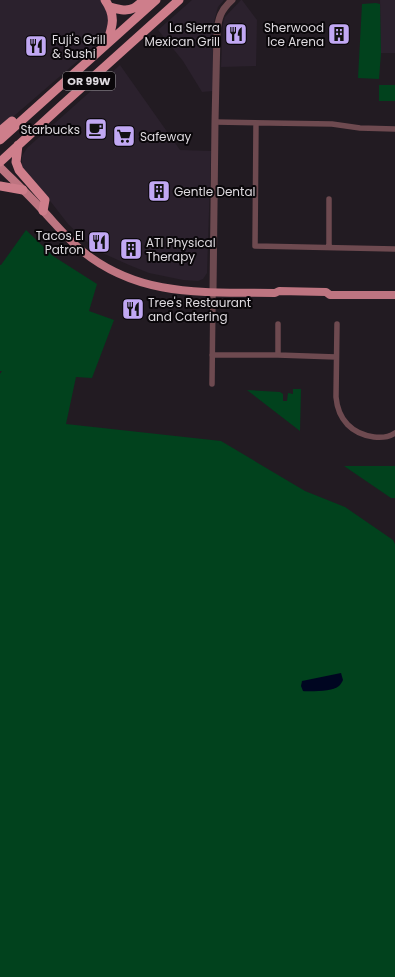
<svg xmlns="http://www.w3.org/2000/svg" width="395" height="977" font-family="Poppins,sans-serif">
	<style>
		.built { fill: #2b212d }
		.green { fill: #01421d }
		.water { fill: #000621 }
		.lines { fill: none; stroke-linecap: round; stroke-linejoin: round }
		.minor { stroke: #6e4a50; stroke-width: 5.5 }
		.tertiary { stroke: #6e4a50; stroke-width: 7 }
		.primary { stroke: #be7581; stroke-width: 8 }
		.trunk { stroke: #ce7e8b; stroke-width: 9 }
		.labels { text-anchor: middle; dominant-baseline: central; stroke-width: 4; stroke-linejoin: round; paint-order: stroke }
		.shield { fill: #0a070a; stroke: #9e9b9f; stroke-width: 1 }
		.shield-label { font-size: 11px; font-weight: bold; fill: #dedadf }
		.poi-label { font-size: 12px; fill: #dedadf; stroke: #0a070a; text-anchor: start }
	</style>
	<rect width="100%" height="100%" fill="#221b22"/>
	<path class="built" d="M0,0H101L109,17L106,35L102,40L0,128Z
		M192,0H224L218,7L213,25V91L202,92L183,61L158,30Z
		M241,0H242L257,20L256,66L221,67L223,24L225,17Z
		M380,0H395V53H381Z
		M120,65L180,150L211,151L207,273L203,279L198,281L183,280L149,273L129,265L98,251L86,241L68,224L51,202L22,168V156L27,148Z"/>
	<path class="green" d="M376,3L380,4L381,53L379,79L358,78L362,4Z
		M379,85H395V101H379Z
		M26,230L53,256L97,284L89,311L114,320L92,378L76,377L66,424L221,441L305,491L345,507L393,540L395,544V977H0V374L2,371H0V265H1Z
		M293,389H301L300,431L247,390L280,392L283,394V401H287L288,393L293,394Z
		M344,466H395V498H391Z"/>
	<path class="water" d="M341,673L343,680C342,682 341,684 339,686C334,691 311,692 303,691L301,686L302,681Z"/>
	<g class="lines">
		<path class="minor" d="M215,122L332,124L360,128L395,129
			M256,123L255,246L395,249
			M329,247V199
			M278,324V355
			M337,324L336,397C338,420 352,434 374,437C382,438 389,437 395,433
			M212,355H278L336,357
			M212,384L213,292"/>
		<path class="tertiary" d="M213,292L215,122L217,33C218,18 221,10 232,0"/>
		<path class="primary" d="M0,167C16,183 32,198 47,215C58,227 68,239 81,250C139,298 204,292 275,293L279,291L326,292L330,295H395"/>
		<path class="trunk" d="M105,0C116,16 113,25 107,43
			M110,7C118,9 126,12 134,8C138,6 141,2 145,0
			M0,131L12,121
			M0,140L156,0
			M18,145L16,162L19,170L45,200L43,211
			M0,162L61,106L179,0
			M0,186L23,190"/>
	</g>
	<defs>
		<g id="restaurant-square" transform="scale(1.15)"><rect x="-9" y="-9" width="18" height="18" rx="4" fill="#c1a8f3" stroke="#0a070a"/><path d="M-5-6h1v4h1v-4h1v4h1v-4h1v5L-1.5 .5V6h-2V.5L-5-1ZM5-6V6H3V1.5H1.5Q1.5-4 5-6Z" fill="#111"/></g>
		<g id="building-square" transform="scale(1.15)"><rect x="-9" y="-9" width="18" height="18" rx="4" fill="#c1a8f3" stroke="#0a070a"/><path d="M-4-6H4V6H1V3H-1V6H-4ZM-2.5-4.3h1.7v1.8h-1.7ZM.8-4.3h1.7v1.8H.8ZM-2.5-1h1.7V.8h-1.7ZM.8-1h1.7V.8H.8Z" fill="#111"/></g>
		<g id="cafe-square" transform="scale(1.15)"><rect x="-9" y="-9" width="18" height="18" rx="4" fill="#c1a8f3" stroke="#0a070a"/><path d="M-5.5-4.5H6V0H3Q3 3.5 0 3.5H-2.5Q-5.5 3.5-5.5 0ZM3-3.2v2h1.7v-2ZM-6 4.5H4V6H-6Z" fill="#111"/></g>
		<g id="supermarket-square" transform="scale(1.15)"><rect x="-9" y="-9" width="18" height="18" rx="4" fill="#c1a8f3" stroke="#0a070a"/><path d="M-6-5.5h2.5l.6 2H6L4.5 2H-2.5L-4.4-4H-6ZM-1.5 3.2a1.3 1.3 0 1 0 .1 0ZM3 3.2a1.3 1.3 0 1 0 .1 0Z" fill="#111"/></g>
	</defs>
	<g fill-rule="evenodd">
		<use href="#restaurant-square" x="236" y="34"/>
		<use href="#building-square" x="339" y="34"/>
		<use href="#restaurant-square" x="36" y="46"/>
		<use href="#cafe-square" x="96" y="129"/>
		<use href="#supermarket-square" x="124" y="136"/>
		<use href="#building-square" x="159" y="191"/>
		<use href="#restaurant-square" x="99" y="242"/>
		<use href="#building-square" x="131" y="249"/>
		<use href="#restaurant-square" x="133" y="309"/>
	</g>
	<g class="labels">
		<rect class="shield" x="63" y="72" width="52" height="18" rx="3"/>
		<g class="shield-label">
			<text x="89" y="81">OR 99W</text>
		</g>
		<g class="poi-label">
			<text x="220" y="27" text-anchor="end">La Sierra<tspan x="220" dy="14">Mexican Grill</tspan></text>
			<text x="324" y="27" text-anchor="end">Sherwood<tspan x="324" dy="14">Ice Arena</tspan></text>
			<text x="52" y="39">Fuji's Grill<tspan x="52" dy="14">&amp; Sushi</tspan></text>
			<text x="80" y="129" text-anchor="end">Starbucks</text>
			<text x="140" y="136">Safeway</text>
			<text x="174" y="191">Gentle Dental</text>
			<text x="84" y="235" text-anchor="end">Tacos El<tspan x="84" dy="14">Patron</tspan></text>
			<text x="146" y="242">ATI Physical<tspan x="146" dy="14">Therapy</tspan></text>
			<text x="148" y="302">Tree's Restaurant<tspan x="148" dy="14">and Catering</tspan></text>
		</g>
	</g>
</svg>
